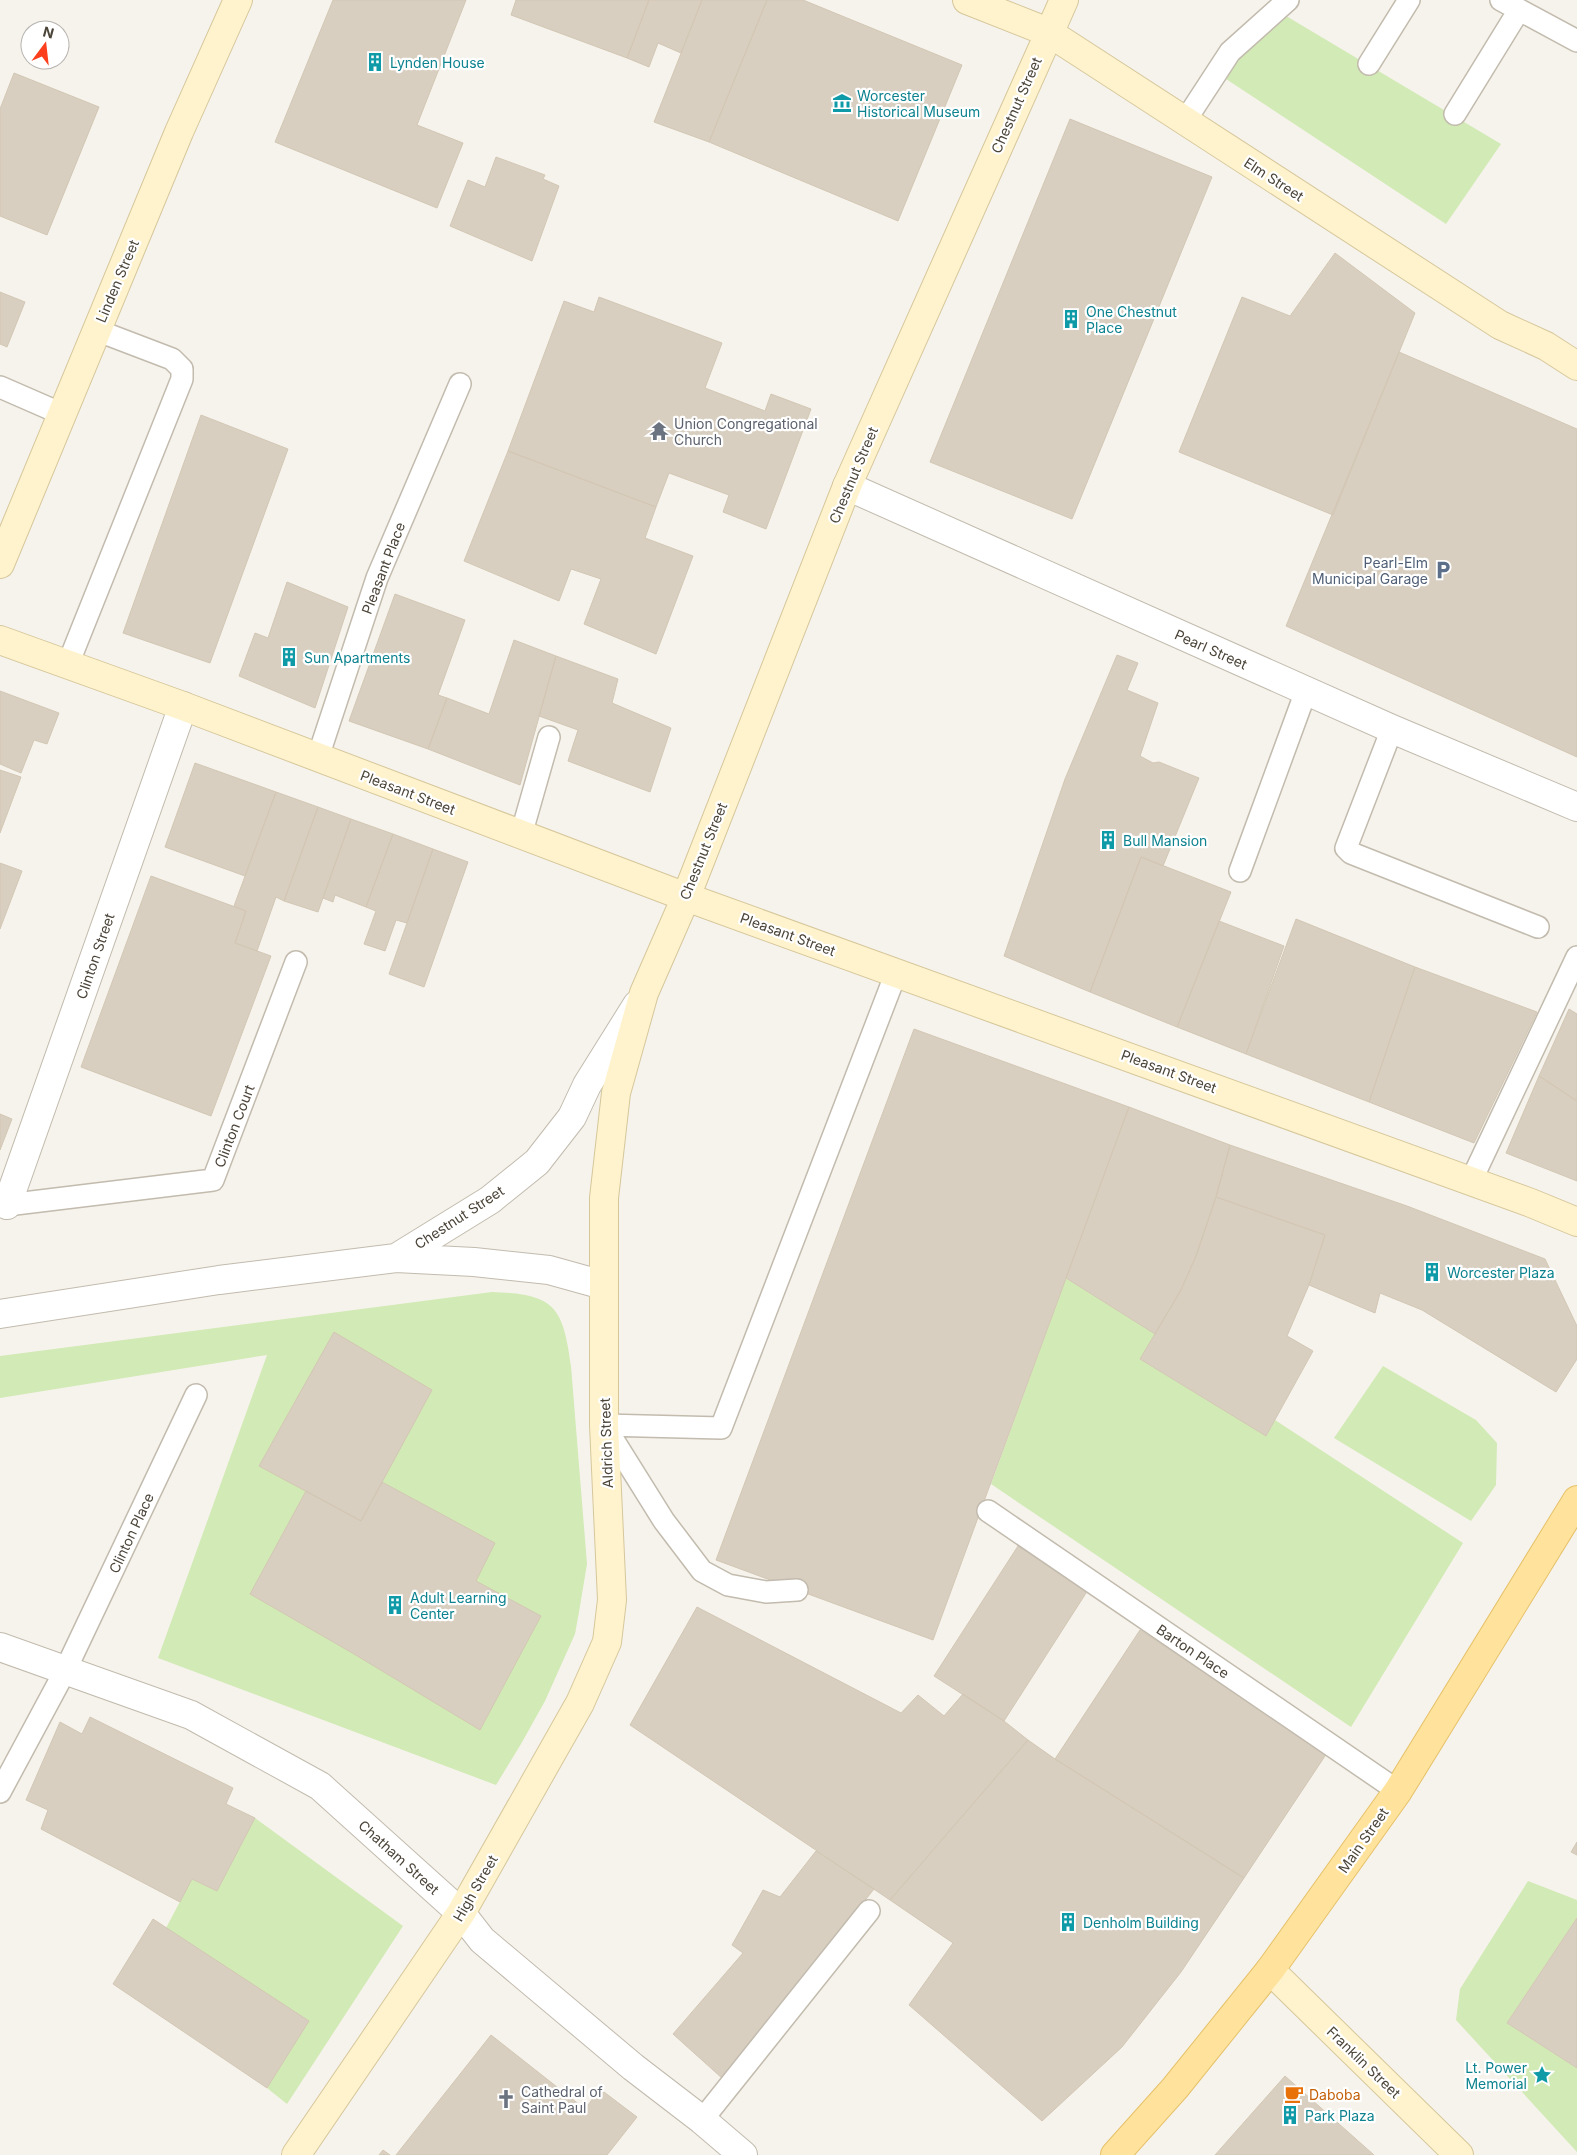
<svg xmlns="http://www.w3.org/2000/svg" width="1577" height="2155" font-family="Inter,sans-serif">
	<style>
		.green { fill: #d2eab5 }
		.building { fill: #d8cfc1; stroke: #d3c7b4 }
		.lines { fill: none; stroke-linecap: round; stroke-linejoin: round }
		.service-casing { stroke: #c2bbae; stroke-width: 24 }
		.minor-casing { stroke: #c2bbae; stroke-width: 30 }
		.secondary-casing { stroke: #d6c79b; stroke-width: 30 }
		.primary-casing { stroke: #e6c16a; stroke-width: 30 }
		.service { stroke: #fff; stroke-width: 21 }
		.minor { stroke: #fff; stroke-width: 28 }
		.secondary { stroke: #fff3cd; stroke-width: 28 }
		.primary { stroke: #ffe39c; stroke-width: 28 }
		.labels { text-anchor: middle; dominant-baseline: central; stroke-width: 4.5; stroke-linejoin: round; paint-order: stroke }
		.culture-label { font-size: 14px; fill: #0d838f; stroke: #fff; text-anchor: start }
		.street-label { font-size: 14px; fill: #4b4439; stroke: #fff }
		.worship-label { font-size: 14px; fill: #5b616d; stroke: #fff; text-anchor: start }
		.service-label { font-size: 14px; fill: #4e5e75; stroke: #fff; text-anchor: end }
		.food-label { font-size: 14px; fill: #c56008; stroke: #fff; text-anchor: start }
	</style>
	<rect width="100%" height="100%" fill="#f6f3ec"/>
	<path class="green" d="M1271,7L1501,144L1446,224L1226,79Z
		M1066,1278L1155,1334L1140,1359L1266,1436L1275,1420L1463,1543L1351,1727L991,1484Z
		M492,1292C554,1294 563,1306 571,1366L587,1564L579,1612L575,1634L545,1701L521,1744L496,1785L158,1658L267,1355L0,1398V1356Z
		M1383,1366L1476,1420L1497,1443L1496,1485L1471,1521L1334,1438Z
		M255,1818L403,1926L287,2104L267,2088L308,2021L166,1928L192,1879L217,1891Z
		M1528,1881L1577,1900V1918L1507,2023L1577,2068V2152L1456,2020L1460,1989Z"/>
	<path class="building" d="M333,0H466L417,125L463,143L437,208L275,142Z
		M516,0H649L627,58L511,15Z
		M649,0H702L681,53L658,43L649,67L627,58Z
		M702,0H767L709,142L654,122Z
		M767,0H803L962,65L898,221L709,142Z
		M14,73L99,107L47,235L0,216V109Z
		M1070,119L1212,177L1072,519L930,462Z
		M496,157L545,175L543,179L559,186L532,261L450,226L468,180L485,187Z
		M1335,253L1415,313L1333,515L1179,452L1242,297L1290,316Z
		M0,292L25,302L7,347L0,344Z
		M599,297L722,343L705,388L765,411L771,394L811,409L766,529L723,512L729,495L669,473L656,507L508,451L564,301L594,312Z
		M1399,352L1577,429V757L1286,626Z
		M201,415L288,449L210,663L123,633Z
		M508,451L656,507L645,538L693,556L656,654L584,624L601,579L571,569L559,601L464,561Z
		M287,582L348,607L315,708L239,676L255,633L268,638Z
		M395,594L465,620L438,695L447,698L428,749L349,721Z
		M514,640L556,656L520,785L428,749L447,698L489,714Z
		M1117,655L1138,663L1127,690L1158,703L1140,756L1153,763L1159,762L1199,778L1163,866L1141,857L1090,992L1004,956L1065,779Z
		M556,656L618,679L612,703L671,728L650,792L568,761L578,730L539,716Z
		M0,691L59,713L47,744L34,740L21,773L0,764Z
		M195,763L276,792L245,876L165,847Z
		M0,770L21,777L0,833Z
		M276,792L318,807L284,901L276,897L257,951L235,943L246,911L234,906Z
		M318,807L351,819L318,912L284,901Z
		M351,819L393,834L366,907L335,895L333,902L323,898Z
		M393,834L433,849L407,923L396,920L385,951L364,944L376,911L366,907Z
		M433,849L468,862L424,987L389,974Z
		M1141,857L1231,892L1177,1027L1090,992Z
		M0,863L22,871L0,929Z
		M151,876L246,911L235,943L271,956L211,1116L81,1067Z
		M1296,919L1415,967L1369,1102L1246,1054Z
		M1219,921L1284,946L1246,1054L1177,1027Z
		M1415,967L1537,1012L1474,1143L1369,1102Z
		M1569,1009L1577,1014V1101L1539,1076Z
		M914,1029L1129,1107L933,1640L716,1560Z
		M1539,1076L1577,1101V1181L1506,1153Z
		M1129,1107L1230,1145L1216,1197L1196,1256L1181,1290L1155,1334L1066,1278Z
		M0,1114L12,1119L0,1150Z
		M1230,1145L1407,1206L1545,1259L1577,1326V1359L1556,1392L1422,1310L1380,1293L1375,1313L1309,1285L1325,1235L1216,1197Z
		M1216,1197L1325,1235L1309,1285L1287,1336L1313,1351L1266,1436L1140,1359L1181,1290L1196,1256Z
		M334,1332L432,1390L361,1521L259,1466Z
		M382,1482L495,1543L476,1581L541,1616L480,1730L354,1654L250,1594L306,1491L361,1521Z
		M1018,1546L1088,1590L1004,1721L934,1676Z
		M697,1607L901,1713L918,1695L944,1716L963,1694L1004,1721L1028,1740L890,1900L630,1725Z
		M1140,1630L1327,1753L1244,1878L1055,1759Z
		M90,1717L233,1788L226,1804L255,1818L217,1891L192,1879L180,1902L41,1829L48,1810L26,1800L60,1722L82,1734Z
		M1028,1740L1055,1759L1244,1878L1181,1972L1122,2047L1042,2121L909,2005L953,1943L890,1900Z
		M1577,1842V1855L1571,1852Z
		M816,1851L874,1889L723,2079L673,2034L743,1953L732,1945L763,1890L780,1897Z
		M1577,1918V2068L1507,2023Z
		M153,1919L309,2021L267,2088L113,1984Z
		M491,2035L585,2109L600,2089L637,2117L607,2155H396Z
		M1285,2076L1374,2155H1215Z
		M383,2150L390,2155H379Z"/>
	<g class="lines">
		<g class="service-casing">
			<path id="service" d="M1501,0L1577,41
				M1369,64L1409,0
				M1455,114L1519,10
				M1185,121L1230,52L1288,0
				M0,387L62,414
				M68,664L182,379V369L172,359L96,330
				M1392,729L1346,848L1351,853L1538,927
				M318,757L377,578L460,384
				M521,835L549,737
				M1240,871L1306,691
				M1471,1181L1577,957
				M7,1205L213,1180L296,962
				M604,1425L721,1428L896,973
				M604,1425L664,1521L702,1571L728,1585L766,1592L797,1590
				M988,1511L1398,1791
				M0,1792L65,1671L196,1395
				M702,2120L869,1911"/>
		</g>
		<g class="minor-casing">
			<path id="minor" d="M847,486L1392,729L1577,807
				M7,1205L183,706
				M396,1258L474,1262L549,1270L603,1285
				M0,1314L219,1280L396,1258L490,1200L537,1162L572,1117L587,1085L637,1005
				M0,1647L191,1715L320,1786L461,1913L482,1940L633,2067L702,2120L743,2155"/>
		</g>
		<g class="secondary-casing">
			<path id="secondary" d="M967,0L1048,32L1500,325L1546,346L1577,366
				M0,564L179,132L238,0
				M0,640L183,706L686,897L1531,1203L1577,1222
				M1270,1970L1459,2155
				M296,2155L461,1913L580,1703L607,1642L612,1600L604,1425V1198L616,1093L644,993L686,897L847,486L1064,0"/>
		</g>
		<g class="primary-casing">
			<path id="primary" d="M1115,2155L1175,2088L1270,1970L1398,1791L1577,1500"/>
		</g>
		<use href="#service" class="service"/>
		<use href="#minor" class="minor"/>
		<use href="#secondary" class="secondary"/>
		<use href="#primary" class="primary"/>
	</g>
	<defs>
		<g id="building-bare" transform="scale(1.5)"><path d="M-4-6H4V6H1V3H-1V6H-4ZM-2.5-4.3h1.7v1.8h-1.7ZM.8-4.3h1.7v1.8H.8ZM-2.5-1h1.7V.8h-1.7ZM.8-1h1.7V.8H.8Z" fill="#0f9aa8" stroke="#fff" stroke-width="2.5" paint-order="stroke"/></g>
		<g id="museum-bare" transform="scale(1.5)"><path d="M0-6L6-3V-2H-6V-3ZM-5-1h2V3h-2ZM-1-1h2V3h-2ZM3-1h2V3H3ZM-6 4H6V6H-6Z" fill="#0f9aa8" stroke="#fff" stroke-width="2.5" paint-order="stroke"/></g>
		<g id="temple-bare" transform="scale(1.5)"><path d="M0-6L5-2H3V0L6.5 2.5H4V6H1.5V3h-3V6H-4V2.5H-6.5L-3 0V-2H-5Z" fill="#6b7280" stroke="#fff" stroke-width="2.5" paint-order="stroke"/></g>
		<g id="parking-bare" transform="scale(1.5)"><path d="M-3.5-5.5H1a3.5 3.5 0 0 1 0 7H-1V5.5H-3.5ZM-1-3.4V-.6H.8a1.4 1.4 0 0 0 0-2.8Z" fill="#5c6f8a" stroke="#fff" stroke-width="2.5" paint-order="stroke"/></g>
		<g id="sight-bare" transform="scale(1.5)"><path d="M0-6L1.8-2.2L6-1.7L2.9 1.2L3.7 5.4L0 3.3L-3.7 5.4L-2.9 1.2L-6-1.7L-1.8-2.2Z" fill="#0f9aa8" stroke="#fff" stroke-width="2.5" paint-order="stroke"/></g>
		<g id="cafe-bare" transform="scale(1.5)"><path d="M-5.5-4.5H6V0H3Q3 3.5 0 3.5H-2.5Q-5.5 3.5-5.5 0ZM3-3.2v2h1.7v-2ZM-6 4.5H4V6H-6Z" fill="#e8710a" stroke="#fff" stroke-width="2.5" paint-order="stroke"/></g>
		<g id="church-bare" transform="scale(1.5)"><path d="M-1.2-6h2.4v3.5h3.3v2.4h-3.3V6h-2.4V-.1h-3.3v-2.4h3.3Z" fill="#6b7280" stroke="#fff" stroke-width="2.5" paint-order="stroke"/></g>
	</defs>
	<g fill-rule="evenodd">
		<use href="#building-bare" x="375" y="62"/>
		<use href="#museum-bare" x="842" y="103"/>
		<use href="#building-bare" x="1071" y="319"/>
		<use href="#temple-bare" x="659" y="431"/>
		<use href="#parking-bare" x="1443" y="570"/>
		<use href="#building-bare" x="289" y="657"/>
		<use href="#building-bare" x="1108" y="840"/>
		<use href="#building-bare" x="1432" y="1272"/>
		<use href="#building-bare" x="395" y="1605"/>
		<use href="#building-bare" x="1068" y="1922"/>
		<use href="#sight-bare" x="1542" y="2075"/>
		<use href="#cafe-bare" x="1294" y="2094"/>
		<use href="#church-bare" x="506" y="2099"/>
		<use href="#building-bare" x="1290" y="2115"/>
	</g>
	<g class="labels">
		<g class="culture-label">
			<text x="390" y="62">Lynden House</text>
			<text x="857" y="95">Worcester<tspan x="857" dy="16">Historical Museum</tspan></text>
			<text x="1086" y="311">One Chestnut<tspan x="1086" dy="16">Place</tspan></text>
			<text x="304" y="657">Sun Apartments</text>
			<text x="1123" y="840">Bull Mansion</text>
			<text x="1447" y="1272">Worcester Plaza</text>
			<text x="410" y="1597">Adult Learning<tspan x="410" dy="16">Center</tspan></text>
			<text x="1083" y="1922">Denholm Building</text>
			<text x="1527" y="2067" text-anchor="end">Lt. Power<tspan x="1527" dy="16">Memorial</tspan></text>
			<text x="1305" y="2115">Park Plaza</text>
		</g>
		<g class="street-label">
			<text transform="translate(1016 105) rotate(-66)">Chestnut Street</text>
			<text transform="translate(1274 179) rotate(33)">Elm Street</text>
			<text transform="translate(117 281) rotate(-67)">Linden Street</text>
			<text transform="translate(853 475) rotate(-67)">Chestnut Street</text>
			<text transform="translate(383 568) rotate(-69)">Pleasant Place</text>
			<text transform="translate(1211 649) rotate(24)">Pearl Street</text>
			<text transform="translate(408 792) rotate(21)">Pleasant Street</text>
			<text transform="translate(703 851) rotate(-68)">Chestnut Street</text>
			<text transform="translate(788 934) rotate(20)">Pleasant Street</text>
			<text transform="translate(95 956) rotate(-71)">Clinton Street</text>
			<text transform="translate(1169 1071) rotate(20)">Pleasant Street</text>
			<text transform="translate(234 1126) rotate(-69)">Clinton Court</text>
			<text transform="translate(459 1217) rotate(-33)">Chestnut Street</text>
			<text transform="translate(606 1443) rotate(-92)">Aldrich Street</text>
			<text transform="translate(131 1533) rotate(-65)">Clinton Place</text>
			<text transform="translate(1193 1651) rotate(34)">Barton Place</text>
			<text transform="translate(1363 1840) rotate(-55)">Main Street</text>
			<text transform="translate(399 1857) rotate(42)">Chatham Street</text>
			<text transform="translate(475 1888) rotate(-60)">High Street</text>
			<text transform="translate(1364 2062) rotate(44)">Franklin Street</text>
		</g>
		<g class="worship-label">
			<text x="674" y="423">Union Congregational<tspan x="674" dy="16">Church</tspan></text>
			<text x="521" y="2091">Cathedral of<tspan x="521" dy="16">Saint Paul</tspan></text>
		</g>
		<g class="service-label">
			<text x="1428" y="562">Pearl-Elm<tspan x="1428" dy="16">Municipal Garage</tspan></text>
		</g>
		<g class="food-label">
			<text x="1309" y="2094">Daboba</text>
		</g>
	</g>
	<g transform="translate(45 45) rotate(15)"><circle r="24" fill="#ffffff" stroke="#b7b4b0"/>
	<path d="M0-4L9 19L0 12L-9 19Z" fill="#fc3f1d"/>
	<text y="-8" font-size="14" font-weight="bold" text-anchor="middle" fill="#4b4439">N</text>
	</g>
</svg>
